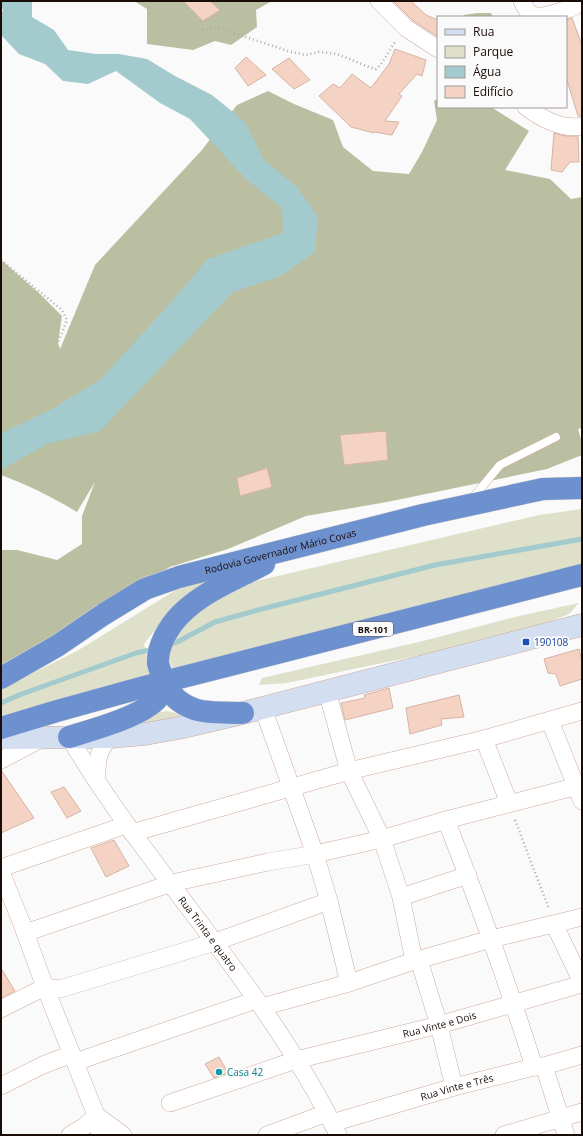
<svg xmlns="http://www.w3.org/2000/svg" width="583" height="1136" font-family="'Open Sans',sans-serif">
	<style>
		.green { fill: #dee0c9 }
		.forest { fill: #bbbfa1 }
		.water { fill: #a3cacd }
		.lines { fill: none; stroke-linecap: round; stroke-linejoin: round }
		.stream { stroke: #a3cacd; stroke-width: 5 }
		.building { fill: #f4d3c5; stroke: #d8b3a2 }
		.lane-casing { stroke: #cfaa99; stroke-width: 9 }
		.street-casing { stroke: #cfaa99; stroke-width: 18 }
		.secondary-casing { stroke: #cfaa99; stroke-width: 23 }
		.highway-casing { stroke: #d6d3d3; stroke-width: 23 }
		.path { stroke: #aeaaa8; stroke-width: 2.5; stroke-dasharray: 1 3; stroke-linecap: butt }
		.lane { stroke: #fff; stroke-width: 8 }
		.street { stroke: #fff; stroke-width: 17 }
		.secondary { stroke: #d3def0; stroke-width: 22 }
		.highway { stroke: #6d90ce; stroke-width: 22 }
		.transit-dot { fill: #1a4fb4; stroke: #fafafa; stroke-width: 1.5 }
		.culture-dot { fill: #0f9aa8; stroke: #fafafa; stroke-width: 1.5 }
		.labels { text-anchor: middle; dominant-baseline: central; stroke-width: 4; stroke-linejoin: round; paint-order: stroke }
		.shield { fill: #fafafa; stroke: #5d5451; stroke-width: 1 }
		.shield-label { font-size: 9px; font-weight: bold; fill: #1a0d08 }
		.street-label { font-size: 10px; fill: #1a0d08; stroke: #fafafa }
		.transit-label { font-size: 10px; fill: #164399; stroke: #fafafa; text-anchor: start }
		.culture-label { font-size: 10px; fill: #0d838f; stroke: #fafafa; text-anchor: start }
	</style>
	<rect width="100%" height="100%" fill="#fafafa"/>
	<path class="green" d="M582,509V565L173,669L167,654L188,621L210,603L243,584L539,515Z
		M242,570L161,622L144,644L152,677L126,681L1,716V689L77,651L184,585Z
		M579,603L569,614L541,625L454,648L287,683L259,685L262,678L423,641L519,616Z
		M167,711L180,714V721L133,730L148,714Z"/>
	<path class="forest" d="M134,1H269L270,2L256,10L257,27L231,45L215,41L193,50L147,44V9Z
		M477,13H491L493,17H464V15Z
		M268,91L294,104L333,120L343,147L373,171L409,174L422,152L437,120L434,101L438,99V107H491L529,131L505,170L550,179L571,199L582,197V428L578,429L582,443V455L547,469L387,502L306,516L228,549L170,567L105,604L45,641L1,665V550H17L57,560L82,544V516L95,482L77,512C52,497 28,485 1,475V260L39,293L62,316L58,343L60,349L95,265L201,151L237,105Z"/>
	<path class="water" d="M1,1H32V17L54,30L68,50L95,54H119L147,59L175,76L212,95L245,122L264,160L297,187L318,217L315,252L281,276L233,292L100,431L47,444L1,470V433L52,409L101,379L165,309L208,259L283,233L282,208L247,180L190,119L160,103L116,71L88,84L63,81L45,64L19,54L1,35V17L3,10L1,6Z"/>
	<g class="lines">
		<path class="stream" d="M171,644L177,642L215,622L258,610L435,565L582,539
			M1,703L19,695L136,653L150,650"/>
	</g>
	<path class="building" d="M183,1H210L220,10L203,21Z
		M393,1H411L426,15L438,20V37L412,20Z
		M572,18L582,45V116H578L566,77V20Z
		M395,49L426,60L422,76L417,74L399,94L402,96L385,121L399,122L392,135L374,132V133L351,127L319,96L333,84L340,88L352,74L371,88L389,64Z
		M246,57L266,75L248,86L235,68Z
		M289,58L310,80L294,89L272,69Z
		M554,133L566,136H578L579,162H570L562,172L551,170Z
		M386,431L388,460L344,465L340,435Z
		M267,468L272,487L240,496L237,478Z
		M579,649L582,661V679L560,686L556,674L548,673L544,659Z
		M389,688L393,708L345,720L341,703L365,698L364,695Z
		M459,695L464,717L441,719L442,725L410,734L406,708Z
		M1,770L34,818L1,833Z
		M64,787L81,811L67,818L51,792Z
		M114,840L129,866L106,877L91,848Z
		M1,968L15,991L1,998Z
		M219,1057L228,1073L214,1078L205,1064Z"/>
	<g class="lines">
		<g class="lane-casing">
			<path id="lane" d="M471,500L500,465L556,437"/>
		</g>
		<g class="street-casing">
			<g id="street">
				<path d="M379,1L406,28L438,49"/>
				<path d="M522,1C524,5 527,12 531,14C540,20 564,10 574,7"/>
				<path d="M526,107C542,119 562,130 582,126"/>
				<path d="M327,691L349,771L382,839L401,897L414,961"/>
				<path d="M263,708L315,854L329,901L349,983"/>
				<path d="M550,721L582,801"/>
				<path id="s1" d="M69,737C151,875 268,990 338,1135"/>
				<path d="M484,739L509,803"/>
				<path d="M1,760L41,739"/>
				<path d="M96,780C98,761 96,753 110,737"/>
				<path d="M446,820C478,901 508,984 534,1067"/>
				<path d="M132,833L349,771L484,739L582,711"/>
				<path d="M1,868L126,825"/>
				<path d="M1,872L22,924L45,987L96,1115L123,1135"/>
				<path d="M401,897L468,875"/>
				<path d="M554,924L582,982"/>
				<path d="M25,933L172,883L268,862L315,854L382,839L446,820L582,785"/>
				<path d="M419,960L439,1025L454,1087"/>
				<path d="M262,1007L349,983L414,961L491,939L582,917"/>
				<path d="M1,1009L45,987L60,989L215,942L329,901"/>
				<path d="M75,1062L256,1000"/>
				<path d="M544,1066L566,1135"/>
				<path d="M1,1086L43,1065L72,1054"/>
				<path id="s2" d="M170,1103L296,1060L439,1025L582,984"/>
				<path d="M96,1115L100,1135"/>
				<path id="s3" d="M332,1123L454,1087L534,1067L544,1066L582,1055"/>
				<path d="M70,1135L85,1126L96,1115"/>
				<path d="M267,1135L327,1113"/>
				<path d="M504,1135L582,1112"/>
			</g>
		</g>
		<g class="secondary-casing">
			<path id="secondary" d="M1,738L110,737L145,734L179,728L243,713L582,625"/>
		</g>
		<g class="highway-casing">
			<g id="highway">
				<path id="s4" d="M1,678L57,646L104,614L145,589L179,577L423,515L543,489L582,488"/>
				<path d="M243,713C228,712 207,714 194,709C178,703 169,694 163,678C161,673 159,668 158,663C157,646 169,626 181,614C204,591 236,579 264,564"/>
				<path d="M1,728L57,711L140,688L582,575"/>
				<path d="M69,737C92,730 141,717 157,699C161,694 162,688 164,682"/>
			</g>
		</g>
		<path class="path" d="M203,30L212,28H219L288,51L305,55L319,52L337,54L369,67L376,69C384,63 389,49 396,41
			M1,260L62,310L67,320L58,343
			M515,820L549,909"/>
		<use href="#lane" class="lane"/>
		<use href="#street" class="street"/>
		<use href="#secondary" class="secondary"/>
		<use href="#highway" class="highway"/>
	</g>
	<rect class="transit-dot" x="522" y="638" width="8" height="8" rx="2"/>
	<circle class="culture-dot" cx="219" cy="1072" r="4"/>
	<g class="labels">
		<rect class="shield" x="353" y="622" width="40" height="14" rx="3"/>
		<g class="shield-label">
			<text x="373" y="629">BR-101</text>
		</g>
		<g class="street-label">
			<text stroke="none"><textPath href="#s4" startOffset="310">Rodovia Governador Mário Covas</textPath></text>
			<text stroke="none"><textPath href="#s1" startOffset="241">Rua Trinta e quatro</textPath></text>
			<text stroke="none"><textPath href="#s2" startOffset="281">Rua Vinte e Dois</textPath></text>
			<text stroke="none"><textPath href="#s3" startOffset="130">Rua Vinte e Três</textPath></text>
		</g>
		<g class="transit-label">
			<text x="534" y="642">190108</text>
		</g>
		<g class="culture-label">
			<text x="227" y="1072">Casa 42</text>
		</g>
	</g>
	<rect width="583" height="1136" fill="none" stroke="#1a0d08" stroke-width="4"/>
	<rect x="437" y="16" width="130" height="92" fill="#fafafa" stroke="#a09b99"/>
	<rect x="445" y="29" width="20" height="6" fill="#d3def0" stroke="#a09b99"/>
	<text x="473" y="36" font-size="12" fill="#1a0d08">Rua</text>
	<rect x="445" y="46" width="20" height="12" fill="#dee0c9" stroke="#a09b99"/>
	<text x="473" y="56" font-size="12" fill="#1a0d08">Parque</text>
	<rect x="445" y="66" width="20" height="12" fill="#a3cacd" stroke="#a09b99"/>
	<text x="473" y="76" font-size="12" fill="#1a0d08">Água</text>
	<rect x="445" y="86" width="20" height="12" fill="#f4d3c5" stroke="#a09b99"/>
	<text x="473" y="96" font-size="12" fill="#1a0d08">Edifício</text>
</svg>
